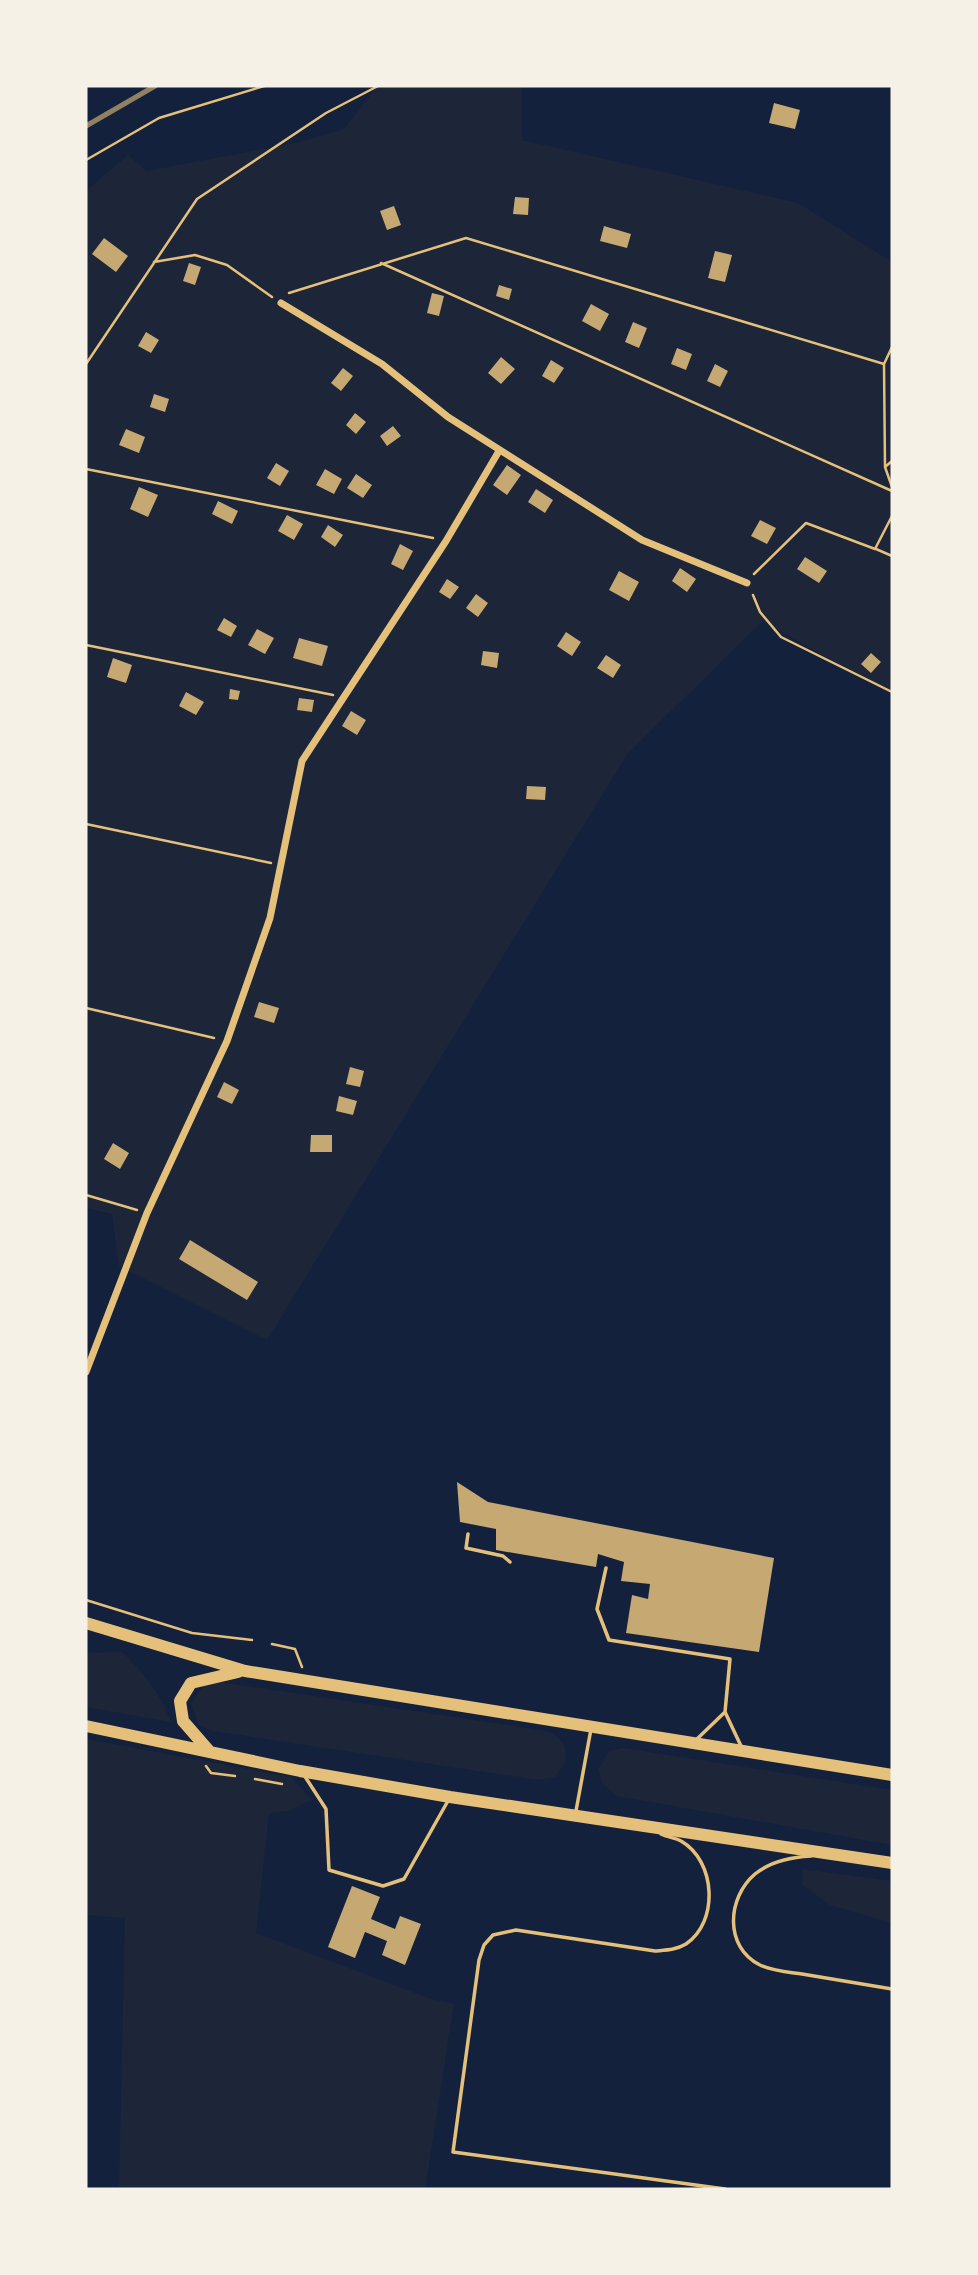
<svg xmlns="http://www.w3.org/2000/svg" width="978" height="2275" font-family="Overpass,sans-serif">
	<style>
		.green { fill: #1d2539 }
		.building { fill: #c6a872 }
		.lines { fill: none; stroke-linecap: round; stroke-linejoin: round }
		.path { stroke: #e5c07b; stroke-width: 2.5 }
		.service { stroke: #e5c07b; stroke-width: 3.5 }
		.minor { stroke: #e5c07b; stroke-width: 7 }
		.trunk { stroke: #e5c07b; stroke-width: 12 }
		.rail { stroke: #918062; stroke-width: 5 }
	</style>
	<rect width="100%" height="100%" fill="#14213d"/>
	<path class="green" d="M378,86H522V140L798,203L892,262V695L763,621L628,753L267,1340L119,1266L112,1214L86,1208V191L128,155L146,171L296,143L344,129Z
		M122,1652C145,1674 160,1693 171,1722L86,1707V1653Z
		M220,1682L546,1731C562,1737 568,1747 565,1763L555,1777L539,1780L213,1731L199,1725L191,1703L204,1685Z
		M86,1739L291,1777L312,1800L289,1811L269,1813L256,1933L434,2000L454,2004L425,2189H119L125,1918L86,1915Z
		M623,1748L892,1790V1845L617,1796L603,1784L598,1770L609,1751Z
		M802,1869L892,1881V1923L830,1905L803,1885Z"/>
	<path class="building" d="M774,103L800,110L795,129L769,123Z
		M515,197L529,198L528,215L513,214Z
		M394,206L401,225L387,230L380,211Z
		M604,226L631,234L627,248L600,241Z
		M104,238L128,256L116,272L92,254Z
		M715,251L732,255L725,282L708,278Z
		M189,263L201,267L195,285L183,281Z
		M499,285L512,289L509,300L496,296Z
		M432,293L444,296L439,316L427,313Z
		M591,304L609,314L600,331L582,321Z
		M633,322L647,328L639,348L625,342Z
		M146,332L159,340L151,353L138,346Z
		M677,348L692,354L686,370L671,364Z
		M501,357L515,369L501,384L488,373Z
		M551,360L564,368L554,383L542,376Z
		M715,364L728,371L720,387L707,381Z
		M343,368L353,376L341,391L331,383Z
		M154,394L169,399L165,412L150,407Z
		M355,413L366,422L356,434L346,425Z
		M393,426L401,436L387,446L380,436Z
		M126,429L145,437L139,453L119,445Z
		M276,463L289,471L280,486L267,478Z
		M507,465L521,475L507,495L493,485Z
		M325,469L342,479L334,494L316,485Z
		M356,474L372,485L363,498L347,488Z
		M139,487L158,495L148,517L130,509Z
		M536,489L553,500L545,513L528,502Z
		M218,501L238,511L232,524L212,514Z
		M287,515L303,524L294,540L278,531Z
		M760,520L776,528L767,544L751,536Z
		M328,525L343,535L335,547L321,537Z
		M400,544L413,551L403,570L391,564Z
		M805,557L827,571L819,583L797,569Z
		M680,568L696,579L687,592L672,581Z
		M619,571L639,582L629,601L609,590Z
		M447,579L459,587L450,599L439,592Z
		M476,594L488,603L478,617L466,608Z
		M224,618L237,626L231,637L217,630Z
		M257,629L274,638L265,654L248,645Z
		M566,632L581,642L572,656L557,646Z
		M299,638L328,646L322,666L293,658Z
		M483,651L499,653L497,668L481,665Z
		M871,653L881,662L871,673L861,664Z
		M606,655L621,665L613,678L597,668Z
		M113,658L132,665L126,683L107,677Z
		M230,689L240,691L238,700L229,699Z
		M186,692L204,702L196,715L179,706Z
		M299,698L314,700L312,712L297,710Z
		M351,711L366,720L357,735L342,726Z
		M527,786L546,787L545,800L526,799Z
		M259,1002L279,1008L274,1023L254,1017Z
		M350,1067L364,1071L360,1087L346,1084Z
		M224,1082L239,1090L232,1104L217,1097Z
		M339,1096L357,1101L353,1115L336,1111Z
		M311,1135H332V1152H310Z
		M113,1143L129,1153L120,1169L104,1159Z
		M190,1240L258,1282L247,1300L179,1259Z
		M457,1482L488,1502L774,1558L759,1652L626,1633L632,1595L648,1599L650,1584L621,1581L624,1562L598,1554L596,1567L496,1550V1529L460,1522Z
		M352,1886L380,1897L371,1919L395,1929L400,1916L421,1924L405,1965L382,1955L387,1941L365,1932L355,1958L328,1947Z"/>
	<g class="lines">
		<path class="path" d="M86,160L159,118L264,86
			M154,262L195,255L227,265L272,297
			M381,263L892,491
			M289,293L466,238L884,364L885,467
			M86,364L197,199L326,113L378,86
			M884,364L892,347
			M892,461L885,467L892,487
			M86,469L433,538
			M876,549L892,556
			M754,574L806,523L875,549L892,516
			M753,595L760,612L781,637L892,692
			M86,645L333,695
			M86,824L271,863
			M86,1008L214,1038
			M86,1195L137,1210
			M86,1600L192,1633L252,1640
			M272,1644L295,1649L302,1667
			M206,1766L211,1773L235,1776
			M255,1779L282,1784"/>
		<path class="service" d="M468,1534L466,1548L503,1556L510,1562
			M606,1568L597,1609L609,1640L730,1659L725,1712L741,1746
			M697,1739L725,1712
			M304,1775L326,1809L329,1870L383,1886L404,1879L449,1799
			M576,1811L591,1729
			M661,1834C667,1837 676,1838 681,1841C716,1861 719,1922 686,1944C676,1950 666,1950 655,1951L516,1930L493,1935L484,1945L479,1960L453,2152L725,2189
			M811,1856C792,1857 771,1861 755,1874C727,1898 724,1947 760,1965C772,1971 788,1972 802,1974C832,1979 862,1984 892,1989"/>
		<path class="minor" d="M281,303L382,364L448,417L642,540L747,583
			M86,1372L147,1213L227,1041L270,918L302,761L446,541L499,451"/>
		<path class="trunk" d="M86,1623L245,1671L892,1775
			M86,1726L300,1771L450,1797L892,1863
			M210,1752L183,1721L180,1701L191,1683L238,1672"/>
		<path class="rail" d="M86,126L155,86"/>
	</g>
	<rect width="978" height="2275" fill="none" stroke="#f6f1e7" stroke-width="175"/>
</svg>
